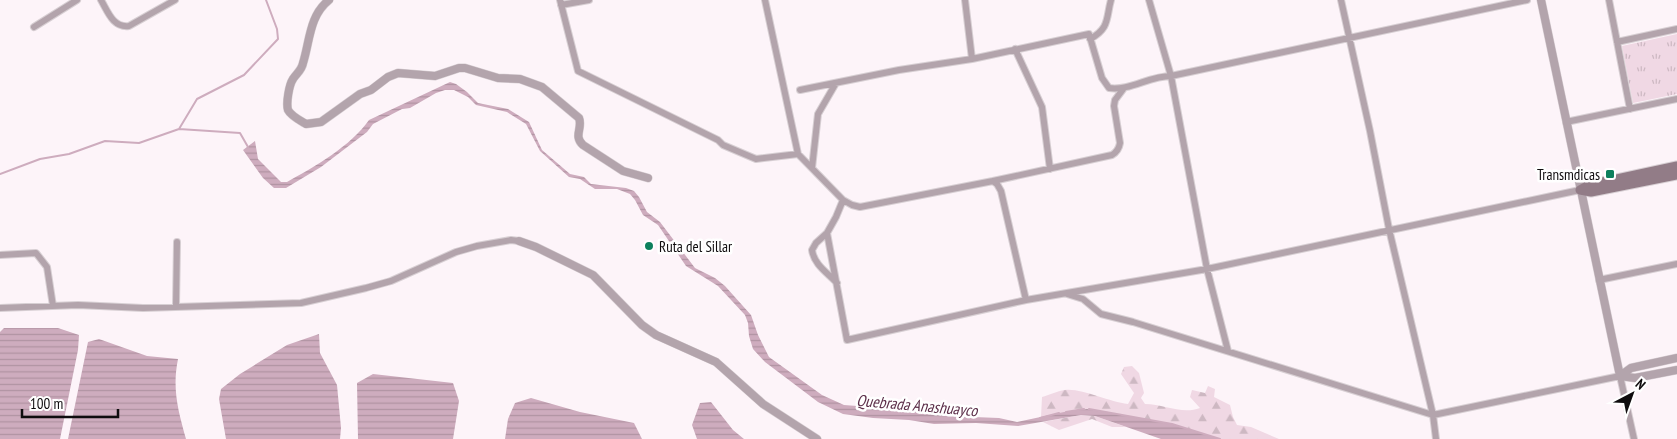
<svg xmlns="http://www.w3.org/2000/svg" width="1677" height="439" font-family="'PT Sans Narrow',sans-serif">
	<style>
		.forest { fill: url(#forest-firs) }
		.park { fill: url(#park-tufts) }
		.water { fill: url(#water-rules) }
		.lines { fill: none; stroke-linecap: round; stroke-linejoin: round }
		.stream { stroke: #ceacbe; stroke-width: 2 }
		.minor-casing { stroke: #d7cfd3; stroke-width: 8 }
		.tertiary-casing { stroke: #d7cfd3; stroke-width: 9 }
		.secondary-casing { stroke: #d7cfd3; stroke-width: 11 }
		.minor { stroke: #b3a4ac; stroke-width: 6 }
		.tertiary { stroke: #b3a4ac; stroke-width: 8 }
		.secondary { stroke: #927c87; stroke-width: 9 }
		.poi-dot { fill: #0d805d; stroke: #fff; stroke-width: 2 }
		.labels { text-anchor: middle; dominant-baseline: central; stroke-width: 5; stroke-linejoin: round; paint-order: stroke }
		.poi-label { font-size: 15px; fill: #0f0c0e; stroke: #fff; text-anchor: end }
		.water-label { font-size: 16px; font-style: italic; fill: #5b2d48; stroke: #fff }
	</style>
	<defs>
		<pattern id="forest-firs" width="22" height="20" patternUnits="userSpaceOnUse" patternTransform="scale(1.25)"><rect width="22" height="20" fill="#f0d8e4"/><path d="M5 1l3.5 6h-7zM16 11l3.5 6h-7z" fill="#cdb8c2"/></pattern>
		<pattern id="park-tufts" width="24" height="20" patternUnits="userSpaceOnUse" patternTransform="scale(1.25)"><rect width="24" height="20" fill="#f0d8e4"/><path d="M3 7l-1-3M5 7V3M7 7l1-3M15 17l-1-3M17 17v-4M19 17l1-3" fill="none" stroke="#cdb8c2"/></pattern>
		<pattern id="water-rules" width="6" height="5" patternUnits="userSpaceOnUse" patternTransform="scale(1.25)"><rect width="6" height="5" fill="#ceacbe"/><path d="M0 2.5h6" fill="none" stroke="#b093a2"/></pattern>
	</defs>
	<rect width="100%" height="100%" fill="#fdf4f9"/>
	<path class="forest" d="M1132,366L1139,373L1144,393L1141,398L1145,404C1164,404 1182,415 1200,408L1190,397L1192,390L1205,393L1208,386L1215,389L1214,397L1230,405L1233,417L1237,425L1251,427L1279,439H1220L1172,424L1087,409L1041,417L1042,397C1049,395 1057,391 1065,390C1082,388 1109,402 1128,404L1134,393L1121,374L1124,367Z
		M1081,415L1095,416L1126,427H1112L1092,419L1059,430L1043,422Z"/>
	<path class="park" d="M1677,34V94L1633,103L1622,46Z"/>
	<path class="water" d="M450,82L456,84L467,92L478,103L508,109L529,122L542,150L570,174L584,177L591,184L626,188L634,191L639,197L647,212L660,222L695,268L715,278L725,286L751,315L758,335L769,357L822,395L844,405L910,410L948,416L999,418L1017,422L1064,412L1087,409L1172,424L1220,439H1161L1095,416L1081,415L1018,426L976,423L934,424L909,420L873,418L843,414L818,402L765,362L753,349L749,336L748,323L745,315L718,286L686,266L658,225L643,215L635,200L630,194L617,189H595L580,179L569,177L540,151L526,124L507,112L476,105L468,97L454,90H445L436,93L410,108L402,109L373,124L367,132L321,167L286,188H274L263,178L243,150L255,141L258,159L281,182H287C314,167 351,146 369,120Z
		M4,328H58L79,335L78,350L60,439H0V332Z
		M319,334L320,353L337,385L341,428L340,439H226L219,399L221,389L240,374L287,345Z
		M99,339L147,356L178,359C172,389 178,410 186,439H68L88,342Z
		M373,374L453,383L459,401L453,439H358L357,383Z
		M531,398L580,412L634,423L642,439H505L508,419L515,403Z
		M711,402L733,430L744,439H697L692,425L700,403Z"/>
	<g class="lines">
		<path class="stream" d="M179,129L197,99L244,75L278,39L277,29L266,0
			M0,174L40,159L69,154L105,141L139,143L179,129L240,133L248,147
			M1089,409L1172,424L1220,439
			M1066,412L1084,409
			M1040,418L1059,413"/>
		<g class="minor-casing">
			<path id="minor" d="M101,0C108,12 113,28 129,26L175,0
				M560,0L578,71L718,140L723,145L756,159L798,154
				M765,0L798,154L843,200L852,205L860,207L993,181L997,184L1001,191L1026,300
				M965,0L972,59
				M1149,0L1171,76L1207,269L1228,351
				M1341,0L1370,131L1389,229L1433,415L1436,439
				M1609,0L1630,109
				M561,5L589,0
				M34,27L77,0
				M1090,39C1110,28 1106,18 1111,0
				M1617,42L1677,29
				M1015,49L1042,107L1050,169
				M800,90L899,70L972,59L1089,34L1102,78L1109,88C1130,91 1149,76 1171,76L1527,0
				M1566,122L1677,99
				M812,168L818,114L836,83
				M993,181L1112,155C1117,152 1119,149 1120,143L1114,106L1115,100L1124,88
				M843,200L836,217L827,233L847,340L1026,300L1207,269L1580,190
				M827,233L816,243L812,250C814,265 828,273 837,283
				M0,255L36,253L47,267L53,306
				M1599,280L1677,264
				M1067,294L1083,299L1101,314L1133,322L1433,415L1620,376L1634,439
				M176,306L177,242
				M0,308L78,305L143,308L301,303L366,288L391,281L456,252L477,246L511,240L519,241"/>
		</g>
		<g class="tertiary-casing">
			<path id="tertiary" d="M329,0C309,16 310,41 303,63C302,70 296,74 293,79C289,85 286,103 288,110C291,116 301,121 306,124L321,122L360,94L371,90L388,77L398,73L435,76L459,68H465L498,78L520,79L542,87L579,118C583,128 573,136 583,145L623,171L648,178
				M1541,0L1620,376
				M519,241L536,247L593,275L642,325L656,335L716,362L763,404L817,439
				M1620,376L1631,368L1677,358
				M1620,376L1635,378L1677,370"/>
		</g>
		<g class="secondary-casing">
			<path id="secondary" d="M1580,190L1589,185L1677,166
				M1580,190L1591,192L1677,175"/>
		</g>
		<use href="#minor" class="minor"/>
		<use href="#tertiary" class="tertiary"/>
		<use href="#secondary" class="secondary"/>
	</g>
	<g class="poi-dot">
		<rect x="1605" y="169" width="10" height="10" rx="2.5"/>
		<circle cx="649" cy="246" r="5"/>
	</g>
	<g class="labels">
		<g class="poi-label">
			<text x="1600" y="174">Transmdicas</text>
			<text x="659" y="246" text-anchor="start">Ruta del Sillar</text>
		</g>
		<g class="water-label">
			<text transform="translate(917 405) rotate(5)">Quebrada Anashuayco</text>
		</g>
	</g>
	<g transform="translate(1632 394) rotate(41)" stroke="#ffffff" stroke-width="4" paint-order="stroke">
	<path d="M0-4L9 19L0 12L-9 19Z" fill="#0f0c0e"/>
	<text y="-8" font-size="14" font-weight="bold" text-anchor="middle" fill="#0f0c0e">N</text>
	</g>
	<path d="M22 409v8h96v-8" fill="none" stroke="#0f0c0e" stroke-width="2.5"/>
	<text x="30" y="409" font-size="15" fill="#0f0c0e" stroke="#ffffff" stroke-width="4" paint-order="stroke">100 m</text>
</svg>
